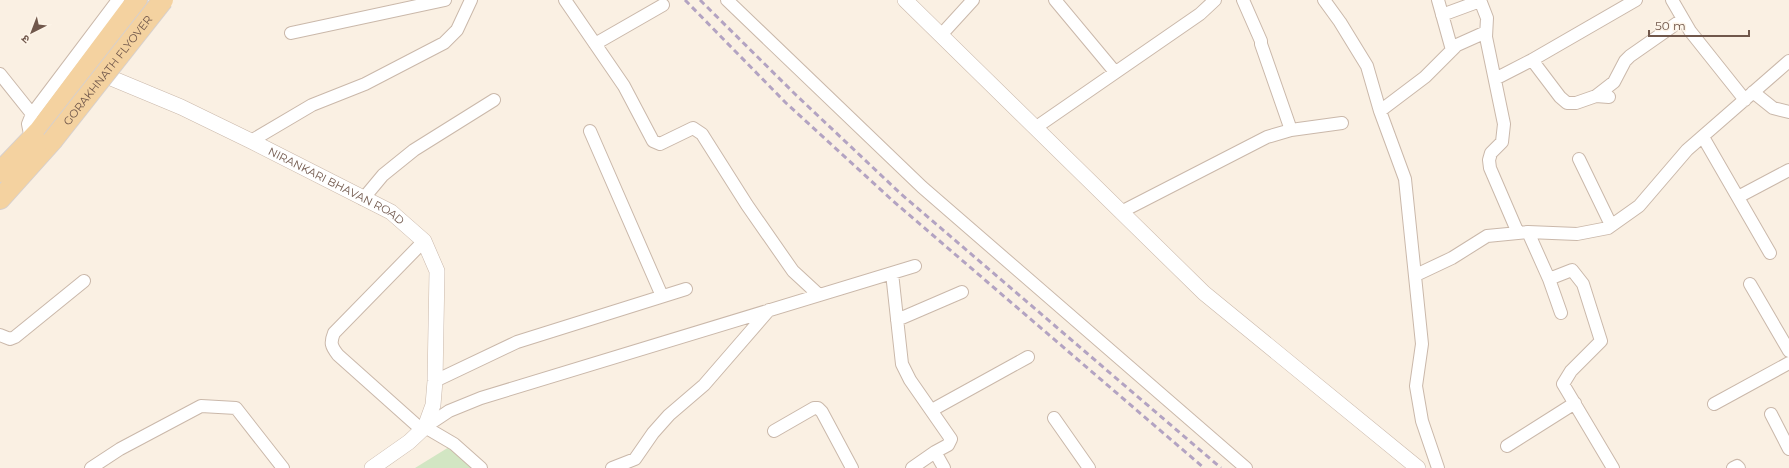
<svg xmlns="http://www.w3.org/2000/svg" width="1789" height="468" font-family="Montserrat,'Noto Sans Devanagari',sans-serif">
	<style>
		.green { fill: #d2e6c3 }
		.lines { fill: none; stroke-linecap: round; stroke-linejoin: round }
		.minor-casing { stroke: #cab8aa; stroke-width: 14 }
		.tertiary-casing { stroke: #cab8aa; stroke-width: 16 }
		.primary-casing { stroke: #d7d0cd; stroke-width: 22 }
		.minor { stroke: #fff; stroke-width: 12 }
		.tertiary { stroke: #fff; stroke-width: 15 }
		.primary { stroke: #f4d2a0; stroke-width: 20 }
		.rail { stroke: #b3a3c2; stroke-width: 3; stroke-dasharray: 6 4; stroke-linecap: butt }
		.primary-bridge-casing { stroke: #d7d0cd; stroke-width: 22; stroke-linecap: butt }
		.primary-bridge { stroke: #f4d2a0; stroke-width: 20 }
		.labels { text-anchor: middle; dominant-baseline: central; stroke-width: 3.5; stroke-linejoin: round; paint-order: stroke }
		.street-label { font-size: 11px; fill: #70574b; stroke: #fdf4e8 }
	</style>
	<rect width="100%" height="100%" fill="#faf0e3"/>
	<path class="green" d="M454,444L480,468H415Z"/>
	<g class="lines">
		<g class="minor-casing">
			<path id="minor" d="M565,0L624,86L653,141L660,144L693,128L702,134L747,205L793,271L819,295
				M727,0L922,187L1246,468
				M1055,0L1115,72
				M1243,0L1261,41V44L1291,130
				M1324,0L1340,22L1367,66L1380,111L1405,179L1422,344L1416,386L1422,421L1438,468
				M1438,0L1452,50
				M1480,0L1487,18L1486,37L1504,124L1502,142L1491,153L1489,160L1490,168L1518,233
				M1672,0L1690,31L1745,100
				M1442,15L1480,1
				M291,33L445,0
				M941,35L973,0
				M595,44L663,5
				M1532,60L1560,97L1567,103H1576L1596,96L1609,97
				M0,74L32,114L28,124L31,139
				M1495,79L1532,60L1636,0
				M1753,92L1773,108L1789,112
				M1596,96L1614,82L1625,61L1630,56L1683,19
				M1380,111L1425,77L1457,45L1486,32
				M32,114L118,0
				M1035,128L1200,14L1215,0
				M590,131L662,296
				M1703,137L1770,253
				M251,141L312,105L365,84L444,43L457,30L471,0
				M1579,159L1611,225
				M1738,197L1789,170
				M363,199L383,175L414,150L494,100
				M1121,212L1267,137L1291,130L1342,123
				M1528,232L1549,279L1561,313
				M892,273L902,364L910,380L951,439L948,445L935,452L944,468
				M1416,275L1452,258L1487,236L1528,232L1577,234L1608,228L1639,206L1687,150L1789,61
				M1549,279L1572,270L1583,284L1601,341L1571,371L1563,384L1613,468
				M1750,284L1789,351
				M897,320L962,292
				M0,335L10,339L15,337L84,281
				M435,381L517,342L686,289
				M1714,404L1789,363
				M932,410L1028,357
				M1771,414L1789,449
				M1054,418L1089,468
				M422,430L338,355C331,346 330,343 334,333L424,241
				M774,431L814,408H818L822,412L852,468
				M1507,446L1575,403
				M91,468L120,449L201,406L236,408L283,468
				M481,468L454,444L425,427L449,411L481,398L915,266
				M612,468L635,459L653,433L669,415L704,385L769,310
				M912,468L935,452
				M1733,468L1737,466L1739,468"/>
		</g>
		<g class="tertiary-casing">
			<g id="tertiary">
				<path d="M905,0L1204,293L1418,468"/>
				<path id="s1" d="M97,80L101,75H104L181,107L251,141L391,212L424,241L437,271L435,381L433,405L425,427L409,442L372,468"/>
			</g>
		</g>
		<g class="primary-casing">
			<path id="primary" d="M0,172L39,131L137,0
				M0,199L52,141"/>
		</g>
		<use href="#minor" class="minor"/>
		<use href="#tertiary" class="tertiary"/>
		<use href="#primary" class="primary"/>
		<path class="rail" d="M685,0L786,103L893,201L1204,468
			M700,0L796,95L901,194L1221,468"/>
		<g class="primary-bridge-casing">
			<g id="primary-bridge">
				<path id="s2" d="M52,141L163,0"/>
			</g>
		</g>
		<use href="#primary-bridge" class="primary-bridge"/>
	</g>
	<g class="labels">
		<g class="street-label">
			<text stroke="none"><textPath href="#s2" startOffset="90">GORAKHNATH FLYOVER</textPath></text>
			<text stroke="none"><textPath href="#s1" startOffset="267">NIRANKARI BHAVAN ROAD</textPath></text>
		</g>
	</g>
	<g transform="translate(32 32) rotate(222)" stroke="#fdf4e8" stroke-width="3" paint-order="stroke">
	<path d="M0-3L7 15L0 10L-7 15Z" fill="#70574b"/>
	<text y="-6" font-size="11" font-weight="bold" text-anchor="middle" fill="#70574b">उ</text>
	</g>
	<path d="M1649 30v6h100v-6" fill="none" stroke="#70574b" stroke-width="2"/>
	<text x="1655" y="30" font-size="12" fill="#70574b" stroke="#fdf4e8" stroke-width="3" paint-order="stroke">50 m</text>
</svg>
